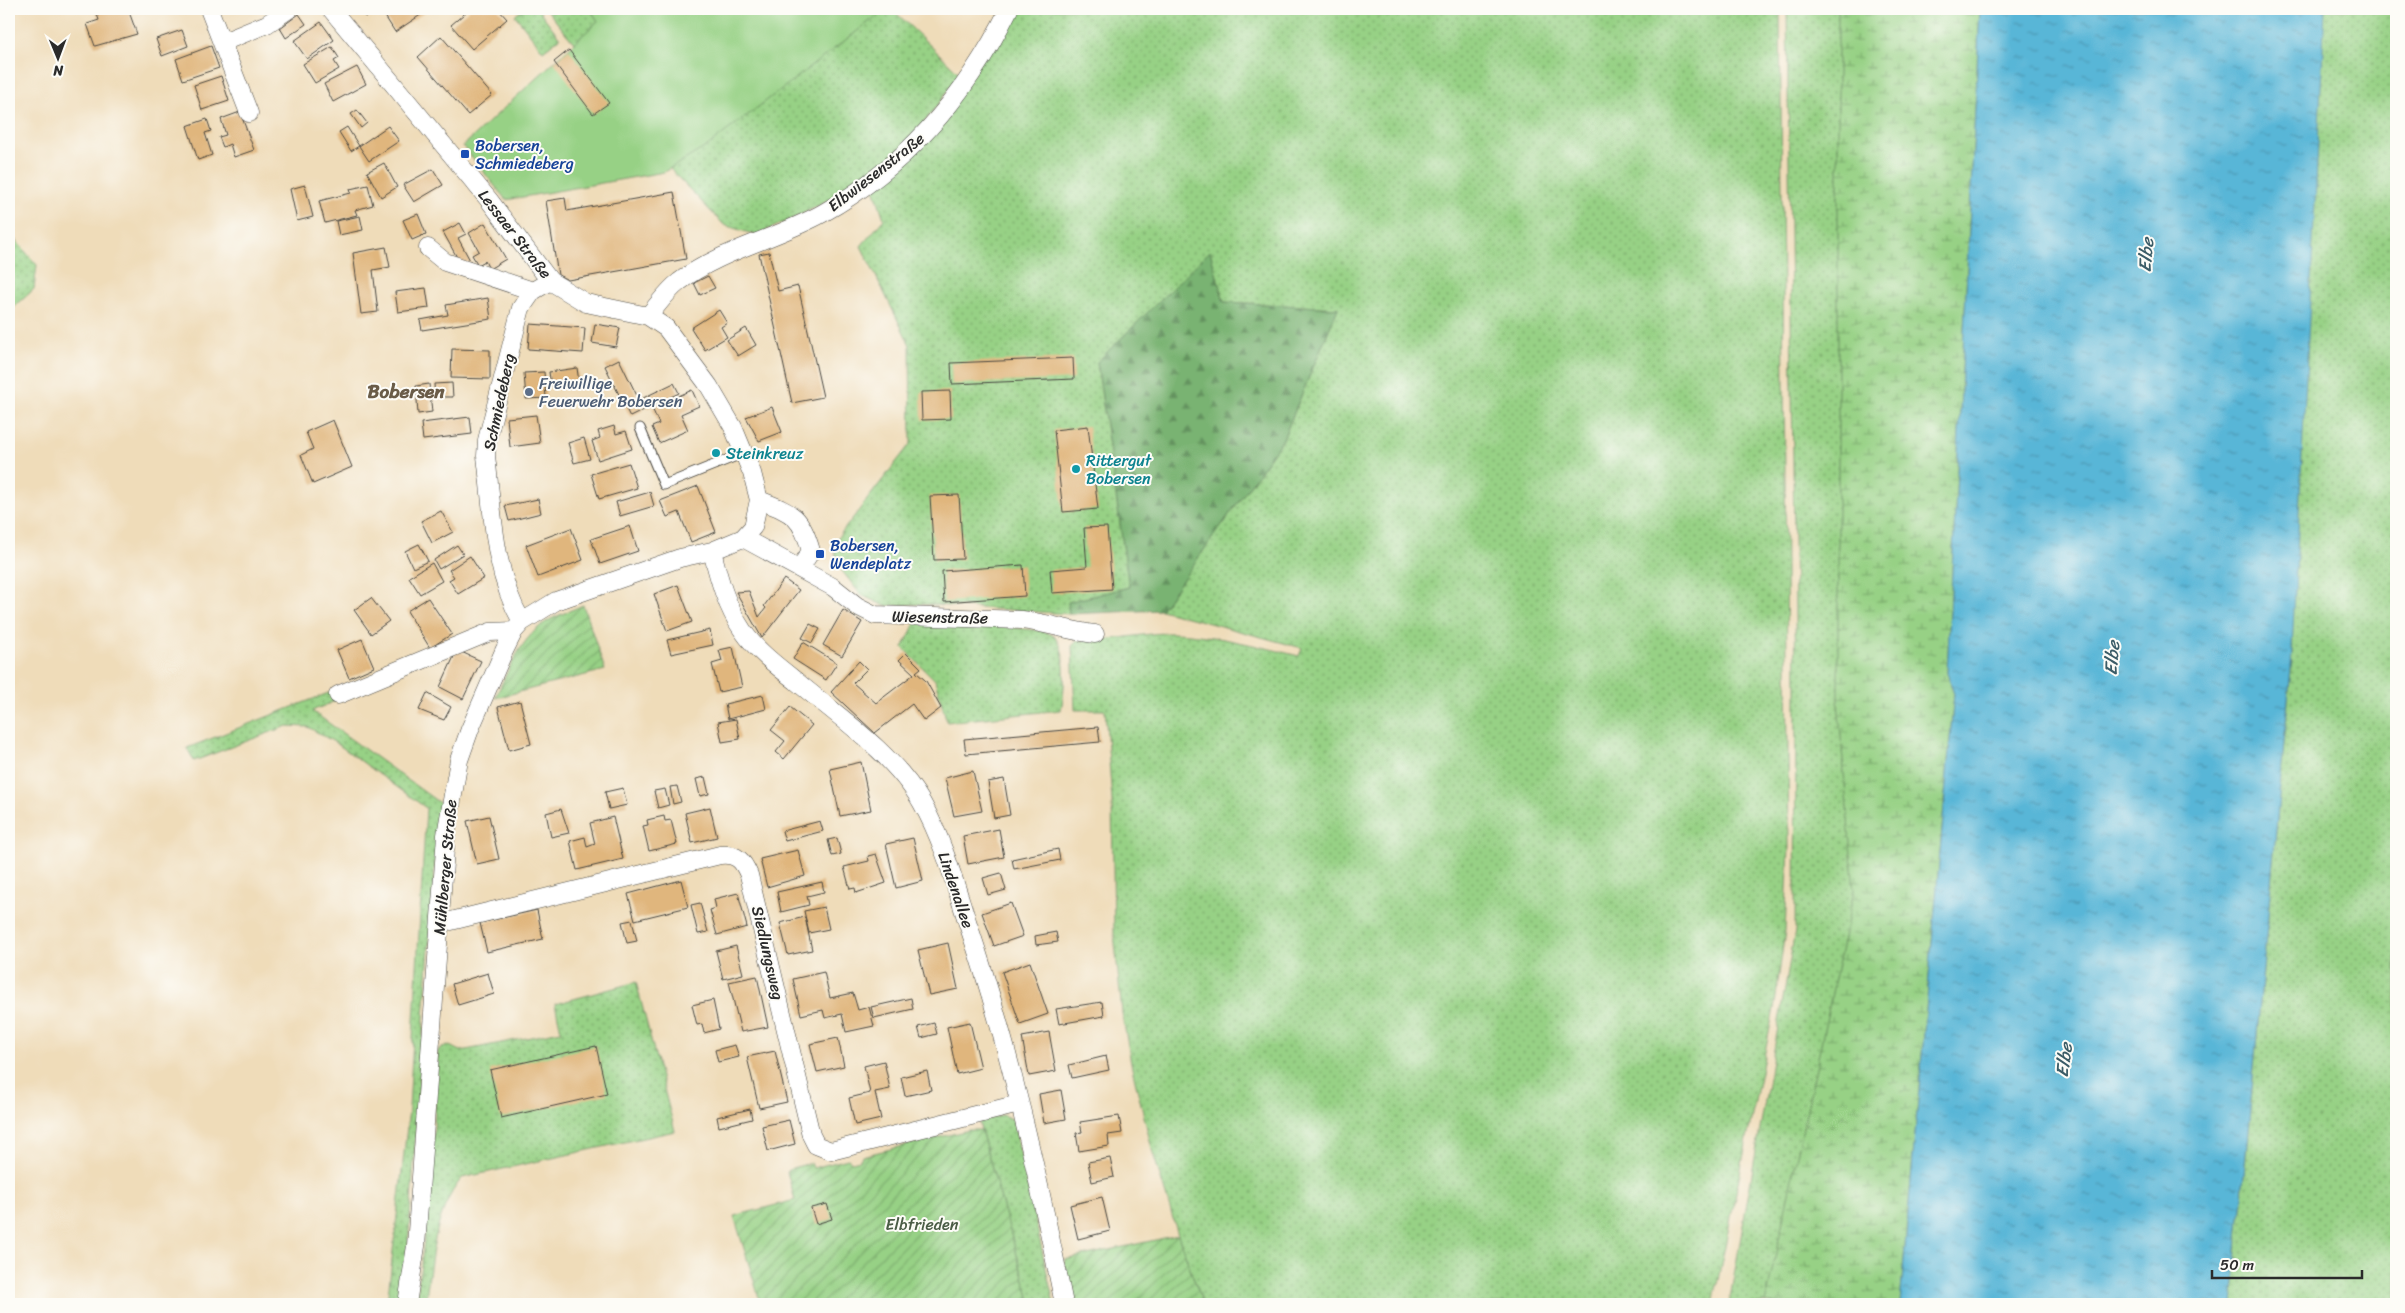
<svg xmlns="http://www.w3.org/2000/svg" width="2405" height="1313" font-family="Sriracha,sans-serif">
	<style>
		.grass { fill: url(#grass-dots); stroke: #617e58 }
		.forest { fill: url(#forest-firs); stroke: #526f4e }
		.wetland { fill: url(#wetland-marsh); stroke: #617e58 }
		.garden { fill: url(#garden-furrows); stroke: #617e58 }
		.pitch { fill: #97d185; stroke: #617e58 }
		.water { fill: url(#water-ripples); stroke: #427081 }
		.building { fill: #e0b67d }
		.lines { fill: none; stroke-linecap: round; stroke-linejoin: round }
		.lane-casing { stroke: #484640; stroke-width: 11 }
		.street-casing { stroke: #484640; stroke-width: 19 }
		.lane { stroke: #fff; stroke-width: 9 }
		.street { stroke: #fff; stroke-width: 18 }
		.transit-dot { fill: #1a4fb4; stroke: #fdfcf7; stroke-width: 2 }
		.service-dot { fill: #5c6f8a; stroke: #fdfcf7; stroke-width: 2 }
		.culture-dot { fill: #0f9aa8; stroke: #fdfcf7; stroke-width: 2 }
		.labels { text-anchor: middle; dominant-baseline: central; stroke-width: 4; stroke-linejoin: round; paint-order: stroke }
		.transit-label { font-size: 16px; fill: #164399; stroke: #fdfcf7; text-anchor: start }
		.street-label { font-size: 16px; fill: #2b2b2b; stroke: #fdfcf7 }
		.service-label { font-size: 16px; fill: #4e5e75; stroke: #fdfcf7; text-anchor: start }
		.culture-label { font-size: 16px; fill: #0d838f; stroke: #fdfcf7; text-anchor: start }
		.park-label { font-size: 16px; fill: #4b5d46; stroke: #fdfcf7 }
		.water-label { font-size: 18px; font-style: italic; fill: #3b5c67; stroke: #fdfcf7 }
		.quarter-label { font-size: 19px; font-weight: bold; fill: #6a5c48; stroke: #fdfcf7 }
	</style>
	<defs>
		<pattern id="grass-dots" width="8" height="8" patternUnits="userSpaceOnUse" patternTransform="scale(1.25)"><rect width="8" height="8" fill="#97d185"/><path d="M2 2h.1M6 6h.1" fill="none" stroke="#7baa6d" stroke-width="1.8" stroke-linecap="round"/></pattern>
		<pattern id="forest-firs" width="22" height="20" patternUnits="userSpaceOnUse" patternTransform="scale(1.25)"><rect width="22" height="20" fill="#79b372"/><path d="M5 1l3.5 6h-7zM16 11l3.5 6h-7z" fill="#63925e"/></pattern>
		<pattern id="wetland-marsh" width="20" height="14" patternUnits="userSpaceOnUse" patternTransform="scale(1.25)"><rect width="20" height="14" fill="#97d185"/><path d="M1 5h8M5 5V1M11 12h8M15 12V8" fill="none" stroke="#7baa6d"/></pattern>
		<pattern id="garden-furrows" width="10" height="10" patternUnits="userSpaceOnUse" patternTransform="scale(1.25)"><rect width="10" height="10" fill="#97d185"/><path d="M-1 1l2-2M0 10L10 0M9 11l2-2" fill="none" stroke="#7baa6d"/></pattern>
		<pattern id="water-ripples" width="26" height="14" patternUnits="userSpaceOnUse" patternTransform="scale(1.25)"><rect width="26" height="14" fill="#59b6d7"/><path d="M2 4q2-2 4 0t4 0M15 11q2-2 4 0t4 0" fill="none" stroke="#4a94af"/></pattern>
	</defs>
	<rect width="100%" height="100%" fill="#fdfcf7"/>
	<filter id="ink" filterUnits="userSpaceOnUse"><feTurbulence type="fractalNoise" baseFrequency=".02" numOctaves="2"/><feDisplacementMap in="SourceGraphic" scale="10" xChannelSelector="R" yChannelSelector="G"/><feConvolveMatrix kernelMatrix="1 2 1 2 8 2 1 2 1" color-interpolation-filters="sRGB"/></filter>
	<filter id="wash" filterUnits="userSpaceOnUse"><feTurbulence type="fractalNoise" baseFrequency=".0096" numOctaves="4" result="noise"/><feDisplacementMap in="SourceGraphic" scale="20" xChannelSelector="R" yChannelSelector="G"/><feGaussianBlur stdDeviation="1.12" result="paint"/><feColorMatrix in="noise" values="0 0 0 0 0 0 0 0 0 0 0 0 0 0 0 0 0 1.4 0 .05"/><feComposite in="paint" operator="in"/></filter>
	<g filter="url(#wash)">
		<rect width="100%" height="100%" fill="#efdcb9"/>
		<path class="grass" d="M524,9H538L560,38L543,51L515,15Z
			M546,9H590L599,21L574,43Z
			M874,9H892L959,73C946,94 932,114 916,132C875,181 813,210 756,235L724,225L670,169Z
			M1014,9H1780L1789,847L1785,931L1775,1004L1713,1304H1203L1178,1235L1153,1153L1132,1068L1122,1013L1114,933L1112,800L1105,710H1075L1072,646L1078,640C1108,642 1136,634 1166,633C1204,632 1262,647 1299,656L1302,648L1161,610L1283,439L1338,308L1224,302L1210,252L1097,362L1129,587L1069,602V614L921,604L885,606L861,595L842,571L832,545L911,443L910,345L861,246L884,219L873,185L926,142Z
			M1787,9H1980L1900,1304H1729L1795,931L1796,692Z
			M2313,9H2396V1304H2232L2291,668Z
			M9,233L37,265L34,289L9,312Z
			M915,623H970L1043,631C1046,632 1051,634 1054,636C1068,647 1065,693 1061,710L947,722L935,680L903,648Z
			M331,692L335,701L312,711L441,804L435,862L408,1245L398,1304H387L409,1109L426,808L336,743L308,727L287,726L194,761L187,748Z
			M636,982L675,1131L462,1178C433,1213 432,1261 425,1304H416L431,1186L438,1050L447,1045L461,1051L561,1031L555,1004Z
			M1003,1115L1013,1120L1054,1304H1031L981,1130L979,1122Z"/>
		<path class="forest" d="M1210,251L1224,302L1338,308L1283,439L1161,610L1069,614L1068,602L1129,587L1097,362Z"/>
		<path class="wetland" d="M1838,9H1980L1947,673L1954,694L1900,1304H1765L1854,891L1838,701Z"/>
		<path class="garden" d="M583,605L605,670L495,698C509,670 521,635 551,619C561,614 572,610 583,605Z
			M969,1130H981L1031,1304H761L734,1216L795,1200L787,1172L792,1168L811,1163L813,1168L848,1159L852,1162L860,1160L862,1156Z
			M1178,1235L1203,1304H1074L1064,1260Z"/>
		<path class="pitch" d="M590,9H886L706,147L664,172L506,200L463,146L598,21Z"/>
		<path class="water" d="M1980,9H2325L2291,668L2232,1304H1900L1954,694L1947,673Z"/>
		<g id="blocks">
			<path class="building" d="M95,9H128L137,34L95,46L87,24L99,20Z
				M359,9H378L365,17Z
				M389,9H423L425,12L395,32L383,13Z
				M470,9H498L507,19L472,49L451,25Z
				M299,14L306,24L286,38L280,28Z
				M321,22L334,40L307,59L294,41Z
				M182,30L188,46L162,56L156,39Z
				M441,36L492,95L468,115L418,57Z
				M211,46L219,68L183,80L176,59Z
				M332,47L339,58L334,61L339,69L315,83L303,64Z
				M569,50L609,103L593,114L554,62Z
				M357,67L366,84L333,102L324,84Z
				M221,76L229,101L202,110L194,85Z
				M357,110L367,123L361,128L351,114Z
				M240,112L254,150L234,157L230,144L223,147L219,137L226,135L221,119Z
				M207,119L211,131L205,133L212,155L198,160L187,126Z
				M388,126L399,141L369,161L359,146Z
				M347,127L359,146L351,151L339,132Z
				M384,163L397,187L381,197L367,172Z
				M433,169L443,185L414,202L403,185Z
				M305,185L313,217L297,221L290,189Z
				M368,185L373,205L355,210L357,215L325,223L319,201L351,193L350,189Z
				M674,192L686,259L568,280L558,275L546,201L565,198L567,211Z
				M418,214L426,234L412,240L403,220Z
				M360,216L363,230L339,235L336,221Z
				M460,223L466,234L458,238L472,264L459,261L443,232Z
				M485,223L506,259L489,269L485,261L478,265L472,255L479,251L469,233Z
				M386,247L390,267L373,270L378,312L361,314L353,253Z
				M769,252L778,291L798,286L823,397L792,403L759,254Z
				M708,276L715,288L700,295L694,283Z
				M426,288L429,308L398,312L395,292Z
				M488,298L491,319L422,330L420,320L448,315L446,305Z
				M719,310L727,323L721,327L727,337L705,350L691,328Z
				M530,324L585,328L583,353L528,349Z
				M595,324L620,328L616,347L592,343Z
				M746,328L756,345L738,356L727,340Z
				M452,349L490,350V379L451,378Z
				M1073,358L1074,379L952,384L951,363Z
				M619,359L644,410L630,417L605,366Z
				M577,368L579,382L551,386L549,372Z
				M544,372L546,398L526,399L524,373Z
				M452,383L453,397H435L434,384Z
				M674,383L679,393L648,408L643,398Z
				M429,384L432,412L418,414L416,386Z
				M692,390L699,406L681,414L688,430L659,443L652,427L659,424L652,408Z
				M950,391L951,419L922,420L921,392Z
				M772,407L782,432L759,441L746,417Z
				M536,415L540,443L510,447L507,418Z
				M470,417L472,434L423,440L421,423Z
				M333,420L352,467L313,484L301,455L313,449L306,432Z
				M614,426L616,434L626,431L632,449L598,460L592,441L600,438L598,431Z
				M1088,426L1098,509L1063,512L1054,430Z
				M584,438L590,459L574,463L568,443Z
				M629,463L637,488L599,499L591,474Z
				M698,486L716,532L691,542L679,512L667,517L660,501Z
				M650,492L654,506L620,516L616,502Z
				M959,495L963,559L934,560L930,496Z
				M538,499L541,513L509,521L505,506Z
				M441,511L453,532L432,543L421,521Z
				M630,526L638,551L600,564L591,539Z
				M1107,527L1112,589L1052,593L1050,570L1087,567L1084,528Z
				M571,528L583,560L538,577L526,545Z
				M419,544L428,561L413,568L405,551Z
				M457,545L463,554L439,569L434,560Z
				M470,556L484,578L458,594L449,580L454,577L449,570Z
				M432,563L442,581L420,594L409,577Z
				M1023,565L1025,596L944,602L942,571Z
				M784,579L799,590L762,638L736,592L749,591L759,617L766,608L764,606Z
				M678,585L692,622L667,631L654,594Z
				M371,598L389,621L371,634L354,610Z
				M428,598L452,634L430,648L407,611Z
				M843,610L862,622L842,656L823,645Z
				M810,624L820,629L812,643L802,638Z
				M710,630L713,645L671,654L667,640Z
				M362,639L374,667L349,678L337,650Z
				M803,642L837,663L826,680L793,659Z
				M733,647L742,687L719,692L712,664L722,661L719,650Z
				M457,650L481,661L463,699L440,687Z
				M906,653L921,668L916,672L926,681L941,708L924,721L912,704L875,733L831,692L859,661L867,669L853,683L876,703L914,674L899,660Z
				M427,693L451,707L444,720L419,710Z
				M763,695L766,709L728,719L725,704Z
				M520,701L531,744L509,750L498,707Z
				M790,707L812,725L784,759L776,752L785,741L771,730Z
				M736,719L740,739L722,742L718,722Z
				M1098,727L1100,742L966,754L964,739Z
				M861,762L871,810L840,816L830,769Z
				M973,771L982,811L954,816L945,778Z
				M705,777L709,794L700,796L696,779Z
				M1004,779L1010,815L994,818L988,782Z
				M677,786L681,802L673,804L670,787Z
				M623,788L627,805L609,809L605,792Z
				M665,789L669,805L658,808L654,791Z
				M710,807L717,837L692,843L685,813Z
				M561,809L569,833L551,837L546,813Z
				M489,816L499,859L477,864L467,821Z
				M664,816L665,821L671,820L677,844L649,851L643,826L648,825L647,820Z
				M613,817L623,859L577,870L570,841L585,837L587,847L595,844L590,823Z
				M820,821L823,831L785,841L782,831Z
				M999,829L1004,857L968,864L963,836Z
				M837,838L841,854L832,856L828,840Z
				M913,838L923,881L896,888L886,844Z
				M1058,849L1060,860L1014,869L1012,859Z
				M798,850L805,876L767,887L760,859Z
				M876,854L886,883L856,893L855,888L850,889L844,867L869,861L868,856Z
				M1001,873L1006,890L988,895L983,878Z
				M681,880L688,907L635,920L628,894Z
				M822,882L824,892L807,896L809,905L781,912L777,892Z
				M738,893L747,927L717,935L710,910L716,908L714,899Z
				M700,903L708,932L698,934L691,905Z
				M1011,903L1023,936L994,946L982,913Z
				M824,907L829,929L809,933L804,911Z
				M537,910L543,939L487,952L480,923Z
				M805,917L812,950L788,955L780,923Z
				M632,920L637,941L627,943L622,922Z
				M1056,932L1058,942L1036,945L1035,936Z
				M948,943L958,989L929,995L918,950Z
				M736,946L743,974L723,979L716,951Z
				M1030,962L1048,1014L1020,1024L1002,972Z
				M824,972L830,998L853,993L858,1010L869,1007L874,1026L846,1032L842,1014L825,1018L823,1010L801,1015L793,979Z
				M488,973L494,994L458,1005L452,984Z
				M757,976L768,1027L741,1032L729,982Z
				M911,998L913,1009L874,1018L871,1007Z
				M713,1000L719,1029L704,1033L702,1024L697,1025L692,1005Z
				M1102,1002L1104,1016L1059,1024L1056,1009Z
				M970,1022L981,1068L957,1074L947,1027Z
				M934,1023L937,1034L921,1038L918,1027Z
				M1049,1032L1056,1071L1029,1076L1022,1037Z
				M838,1038L844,1066L817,1072L810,1044Z
				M735,1045L739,1057L718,1062L715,1050Z
				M596,1046L607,1094L501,1118L490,1070Z
				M775,1051L787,1102L759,1108L747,1057Z
				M1106,1056L1109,1070L1072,1078L1069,1065Z
				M884,1061L890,1089L875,1092L881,1119L855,1125L849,1098L870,1093L864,1066Z
				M927,1071L931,1090L905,1096L901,1077Z
				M1061,1090L1066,1119L1044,1123L1039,1094Z
				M750,1109L752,1119L719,1127L717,1117Z
				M1119,1116L1122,1133L1108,1135L1109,1146L1079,1151L1076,1133L1082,1132L1080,1122Z
				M789,1120L795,1144L768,1151L762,1126Z
				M1110,1158L1114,1177L1092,1182L1088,1162Z
				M1102,1197L1110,1231L1078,1239L1070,1205Z
				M827,1204L832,1219L816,1224L811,1208Z"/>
		</g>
	</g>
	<g filter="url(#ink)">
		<use href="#blocks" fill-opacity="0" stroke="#484640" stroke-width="1"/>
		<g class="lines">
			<g class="lane-casing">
				<path id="lane" d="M640,428L664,485L744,453"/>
			</g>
			<g class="street-casing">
				<path id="street" d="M209,9L249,113
					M331,9L489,200L550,281L586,303L648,316L666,328L709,386L733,427L752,473L759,500L753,527L743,538L712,551L680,558L556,601L522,622L514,631L504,651L470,729L459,760L446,835L416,1246L407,1304
					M223,42L267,24L289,9
					M428,248L445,262L533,291
					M648,316C658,305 667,291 679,282C718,251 779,238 823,213C907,166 967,94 1009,9
					M759,500C792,513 801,515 811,551L800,568
					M743,538L833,587L857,606L875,615L1022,620C1048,623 1070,631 1095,634
					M712,551C719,579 726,606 743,631C756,650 778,667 796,681C838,716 895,755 922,803C943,840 955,884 968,924C1010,1048 1038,1176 1064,1304
					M522,622C493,572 493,512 486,456L487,440L521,308L533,291L550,281
					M338,695L490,632L514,631
					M440,919L451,921L720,855C737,853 743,861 749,875L811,1135L816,1145L831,1151L1019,1104"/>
			</g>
			<use href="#lane" class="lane"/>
			<use href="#street" class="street"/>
		</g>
	</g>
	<g class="transit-dot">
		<rect x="460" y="149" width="10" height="10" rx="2.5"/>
		<rect x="815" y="549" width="10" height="10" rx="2.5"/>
	</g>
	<circle class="service-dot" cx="529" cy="392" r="5"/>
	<g class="culture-dot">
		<circle cx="716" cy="453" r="5"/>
		<circle cx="1076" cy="469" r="5"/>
	</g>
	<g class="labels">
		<g class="transit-label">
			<text x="475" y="145">Bobersen,<tspan x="475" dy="18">Schmiedeberg</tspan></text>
			<text x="830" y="545">Bobersen,<tspan x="830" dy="18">Wendeplatz</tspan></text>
		</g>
		<g class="street-label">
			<text transform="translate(876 172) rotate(-38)">Elbwiesenstraße</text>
			<text transform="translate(515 234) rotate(52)">Lessaer Straße</text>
			<text transform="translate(499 402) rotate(-78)">Schmiedeberg</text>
			<text transform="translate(940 617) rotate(1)">Wiesenstraße</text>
			<text transform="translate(445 867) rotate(-85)">Mühlberger Straße</text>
			<text transform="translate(956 890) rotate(71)">Lindenallee</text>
			<text transform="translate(768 953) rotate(77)">Siedlungsweg</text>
		</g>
		<g class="service-label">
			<text x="539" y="383">Freiwillige<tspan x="539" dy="18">Feuerwehr Bobersen</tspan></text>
		</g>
		<g class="culture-label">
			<text x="726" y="453">Steinkreuz</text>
			<text x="1086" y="460">Rittergut<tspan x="1086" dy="18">Bobersen</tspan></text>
		</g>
		<g class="park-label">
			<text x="922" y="1224">Elbfrieden</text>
		</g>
		<g class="water-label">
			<text transform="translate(2146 255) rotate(-85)">Elbe</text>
			<text transform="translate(2112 658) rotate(-85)">Elbe</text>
			<text transform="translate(2064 1060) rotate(-82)">Elbe</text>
		</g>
		<g class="quarter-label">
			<text x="406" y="391">Bobersen</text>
		</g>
	</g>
	<rect width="2405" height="1313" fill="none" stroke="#fdfcf7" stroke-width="30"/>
	<g transform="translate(58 58) rotate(179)" stroke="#fdfcf7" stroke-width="4" paint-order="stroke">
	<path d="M0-4L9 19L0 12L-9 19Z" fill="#2b2b2b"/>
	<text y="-8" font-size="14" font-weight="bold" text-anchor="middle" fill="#2b2b2b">N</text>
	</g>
	<path d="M2212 1270v8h150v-8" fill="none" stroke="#2b2b2b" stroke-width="2.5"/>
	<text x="2220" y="1270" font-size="15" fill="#2b2b2b" stroke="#fdfcf7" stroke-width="4" paint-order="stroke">50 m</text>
</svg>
